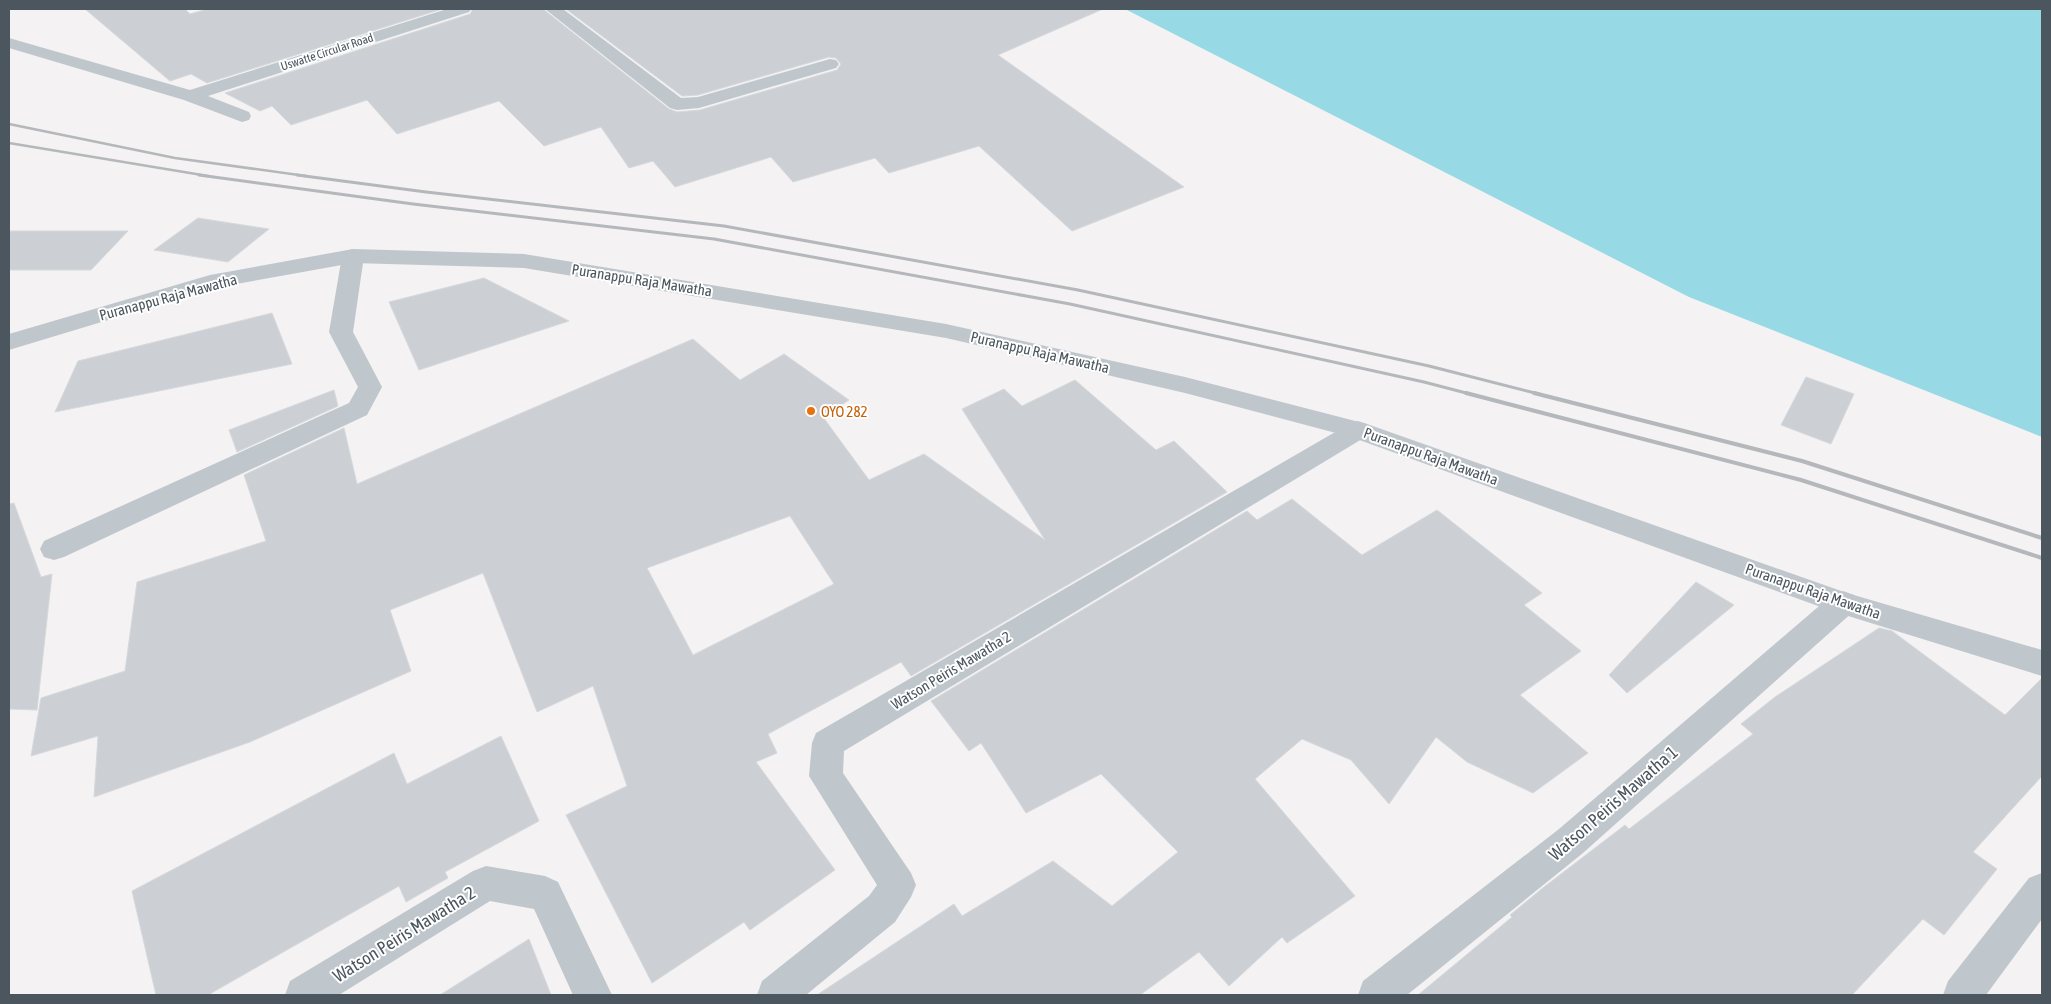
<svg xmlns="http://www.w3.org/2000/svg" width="2051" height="1004" font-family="'Asap Condensed',sans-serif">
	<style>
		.water { fill: #97dae5 }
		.building { fill: #cccfd4; stroke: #d6d9dc; fill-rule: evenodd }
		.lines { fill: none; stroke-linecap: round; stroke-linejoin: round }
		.minor { fill: #bfc7cd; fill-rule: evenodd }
		.tertiary { fill: #bfc7cd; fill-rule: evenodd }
		.rail-far2 { stroke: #b5b8bb; stroke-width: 2.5 }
		.rail-far1 { stroke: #b5b8bb; stroke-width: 3 }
		.rail { stroke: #b5b8bb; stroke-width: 4 }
		.food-dot { fill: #e8710a; stroke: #fff; stroke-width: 2 }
		.labels { text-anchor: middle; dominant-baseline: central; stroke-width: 4; stroke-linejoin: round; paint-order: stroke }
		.far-street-label { font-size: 12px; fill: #4b565e; stroke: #fff }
		.street-label { font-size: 15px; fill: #4b565e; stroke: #fff }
		.food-label { font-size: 15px; fill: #c56008; stroke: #fff; text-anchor: start }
		.near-street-label { font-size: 18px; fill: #4b565e; stroke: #fff }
	</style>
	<rect width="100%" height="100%" fill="#f4f2f2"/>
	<path class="water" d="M1125,9H2042V437L1689,297Z"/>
	<path class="building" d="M85,9H185L190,14L208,9H442L207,83L191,74L170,81Z
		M473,9H543L669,109L677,112L700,110L837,70L841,64L836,58L829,57L698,95L682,96L566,9H1103L998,55L1184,187L1072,231L979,146L889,173L875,158L793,182L771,157L675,187L653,161L629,168L601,127L544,146L499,101L397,134L367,100L291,125L272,106L260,111L225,93L470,14Z
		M198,218L269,229L228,262L154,250Z
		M9,231H128L91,270H9Z
		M484,278L569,321L419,370L389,302Z
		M272,313L292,364L55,412L78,361Z
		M693,339L740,380L784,354L849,400L823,417L869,480L924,454L1045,540L962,409L1004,389L1022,406L1075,380L1156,450L1174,441L1227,492L911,676L901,662L768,734L777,753L756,762L835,870L750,930L744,922L652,983L566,815L627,786L593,686L537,712L483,573L390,610L411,671L250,742L94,797L98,736L31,756L41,698L125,671L137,582L266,541L244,475L344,428L357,484ZM790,516L834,584L693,655L647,568Z
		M1806,377L1854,394L1831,444L1781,425Z
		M334,390L338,406L237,452L229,430Z
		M1292,499L1362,555L1437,510L1542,593L1524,605L1581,651L1520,695L1588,753L1533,793L1467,762L1436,737L1389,804L1351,760L1302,739L1255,779L1355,896L1287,943L1282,937L1229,986L1199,952L1140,995H817L954,904L962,916L1053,861L1112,906L1178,852L1101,774L1026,813L981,743L969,751L931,701L1247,511L1257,520Z
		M14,503L41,577L52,574L37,710L9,709V504Z
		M1696,582L1734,605L1627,693L1609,675Z
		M1879,628L1892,631L2005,715L2042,678V776L1973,852L1997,869L1944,935L1923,919L1852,995H1418L1512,917L1510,915L1544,887L1625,825L1629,829L1753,734L1741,724L1775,697Z
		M501,736L539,821L445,872L448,878L406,902L399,886L208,995H156L132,891L394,753L407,784Z
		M529,939L551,995H440Z"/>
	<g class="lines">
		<path class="minor" d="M447,9H471L469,12L208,96L249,112L251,116L249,120L242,122L184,100L9,48V38L190,90Z
			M545,9H563L681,98L698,97L830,59L836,60L839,64L836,68L699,108L677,110L670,108Z
			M353,249L361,251L364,256L353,332L382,387L367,415L64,557L54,560L44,557L40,549L44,541L349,403L358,387L329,332L342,256L345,251Z
			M1358,421L1367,424L1371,430L1367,436L844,751L843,773L911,873L916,885L911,897L895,922L806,995H757L762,981L869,896L877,885L809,776L812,743L816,733L1349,424Z
			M1843,591L1854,595L1858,603L1854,611L1583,853L1407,995H1358L1363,981L1559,829L1832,595Z
			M486,866L545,876L558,882L612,995H573L534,909L490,901L339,995H285L290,981L473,871Z
			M2042,873V919L1986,995H1943L1948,981L2029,878Z"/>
		<path class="tertiary" d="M353,249L524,254L946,324L1185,377L1367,424L1847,593L2042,650V676L1832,611L1351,437L1185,393L946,338L524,268L353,263L214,288L9,350V334L210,275Z"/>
		<path class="rail-far2" d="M9,124L175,158L306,176
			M9,143L208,176"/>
		<path class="rail-far1" d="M199,175L413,204L714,239L1070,304L1424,382L1470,394
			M297,175L426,192L724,226L1078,290L1429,366L1539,394"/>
		<path class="rail" d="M1466,393L1801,480L2042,558
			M1534,393L1802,461L2042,538"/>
	</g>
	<circle class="food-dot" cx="811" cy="411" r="5"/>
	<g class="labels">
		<g class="far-street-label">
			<text transform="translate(327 52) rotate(-18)">Uswatte Circular Road</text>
		</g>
		<g class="street-label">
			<text transform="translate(642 280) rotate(9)">Puranappu Raja Mawatha</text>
			<text transform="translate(168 297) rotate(-15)">Puranappu Raja Mawatha</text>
			<text transform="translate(1040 352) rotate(13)">Puranappu Raja Mawatha</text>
			<text transform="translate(1431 456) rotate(20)">Puranappu Raja Mawatha</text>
			<text transform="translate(1813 591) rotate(19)">Puranappu Raja Mawatha</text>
			<text transform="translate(951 670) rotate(-31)">Watson Peiris Mawatha 2</text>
		</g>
		<g class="food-label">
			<text x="821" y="411">OYO 282</text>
		</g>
		<g class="near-street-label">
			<text transform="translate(1613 803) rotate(-41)">Watson Peiris Mawatha 1</text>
			<text transform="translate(404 934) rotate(-32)">Watson Peiris Mawatha 2</text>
		</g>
	</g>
	<rect width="2051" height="1004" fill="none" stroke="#4b565e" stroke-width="20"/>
</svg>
